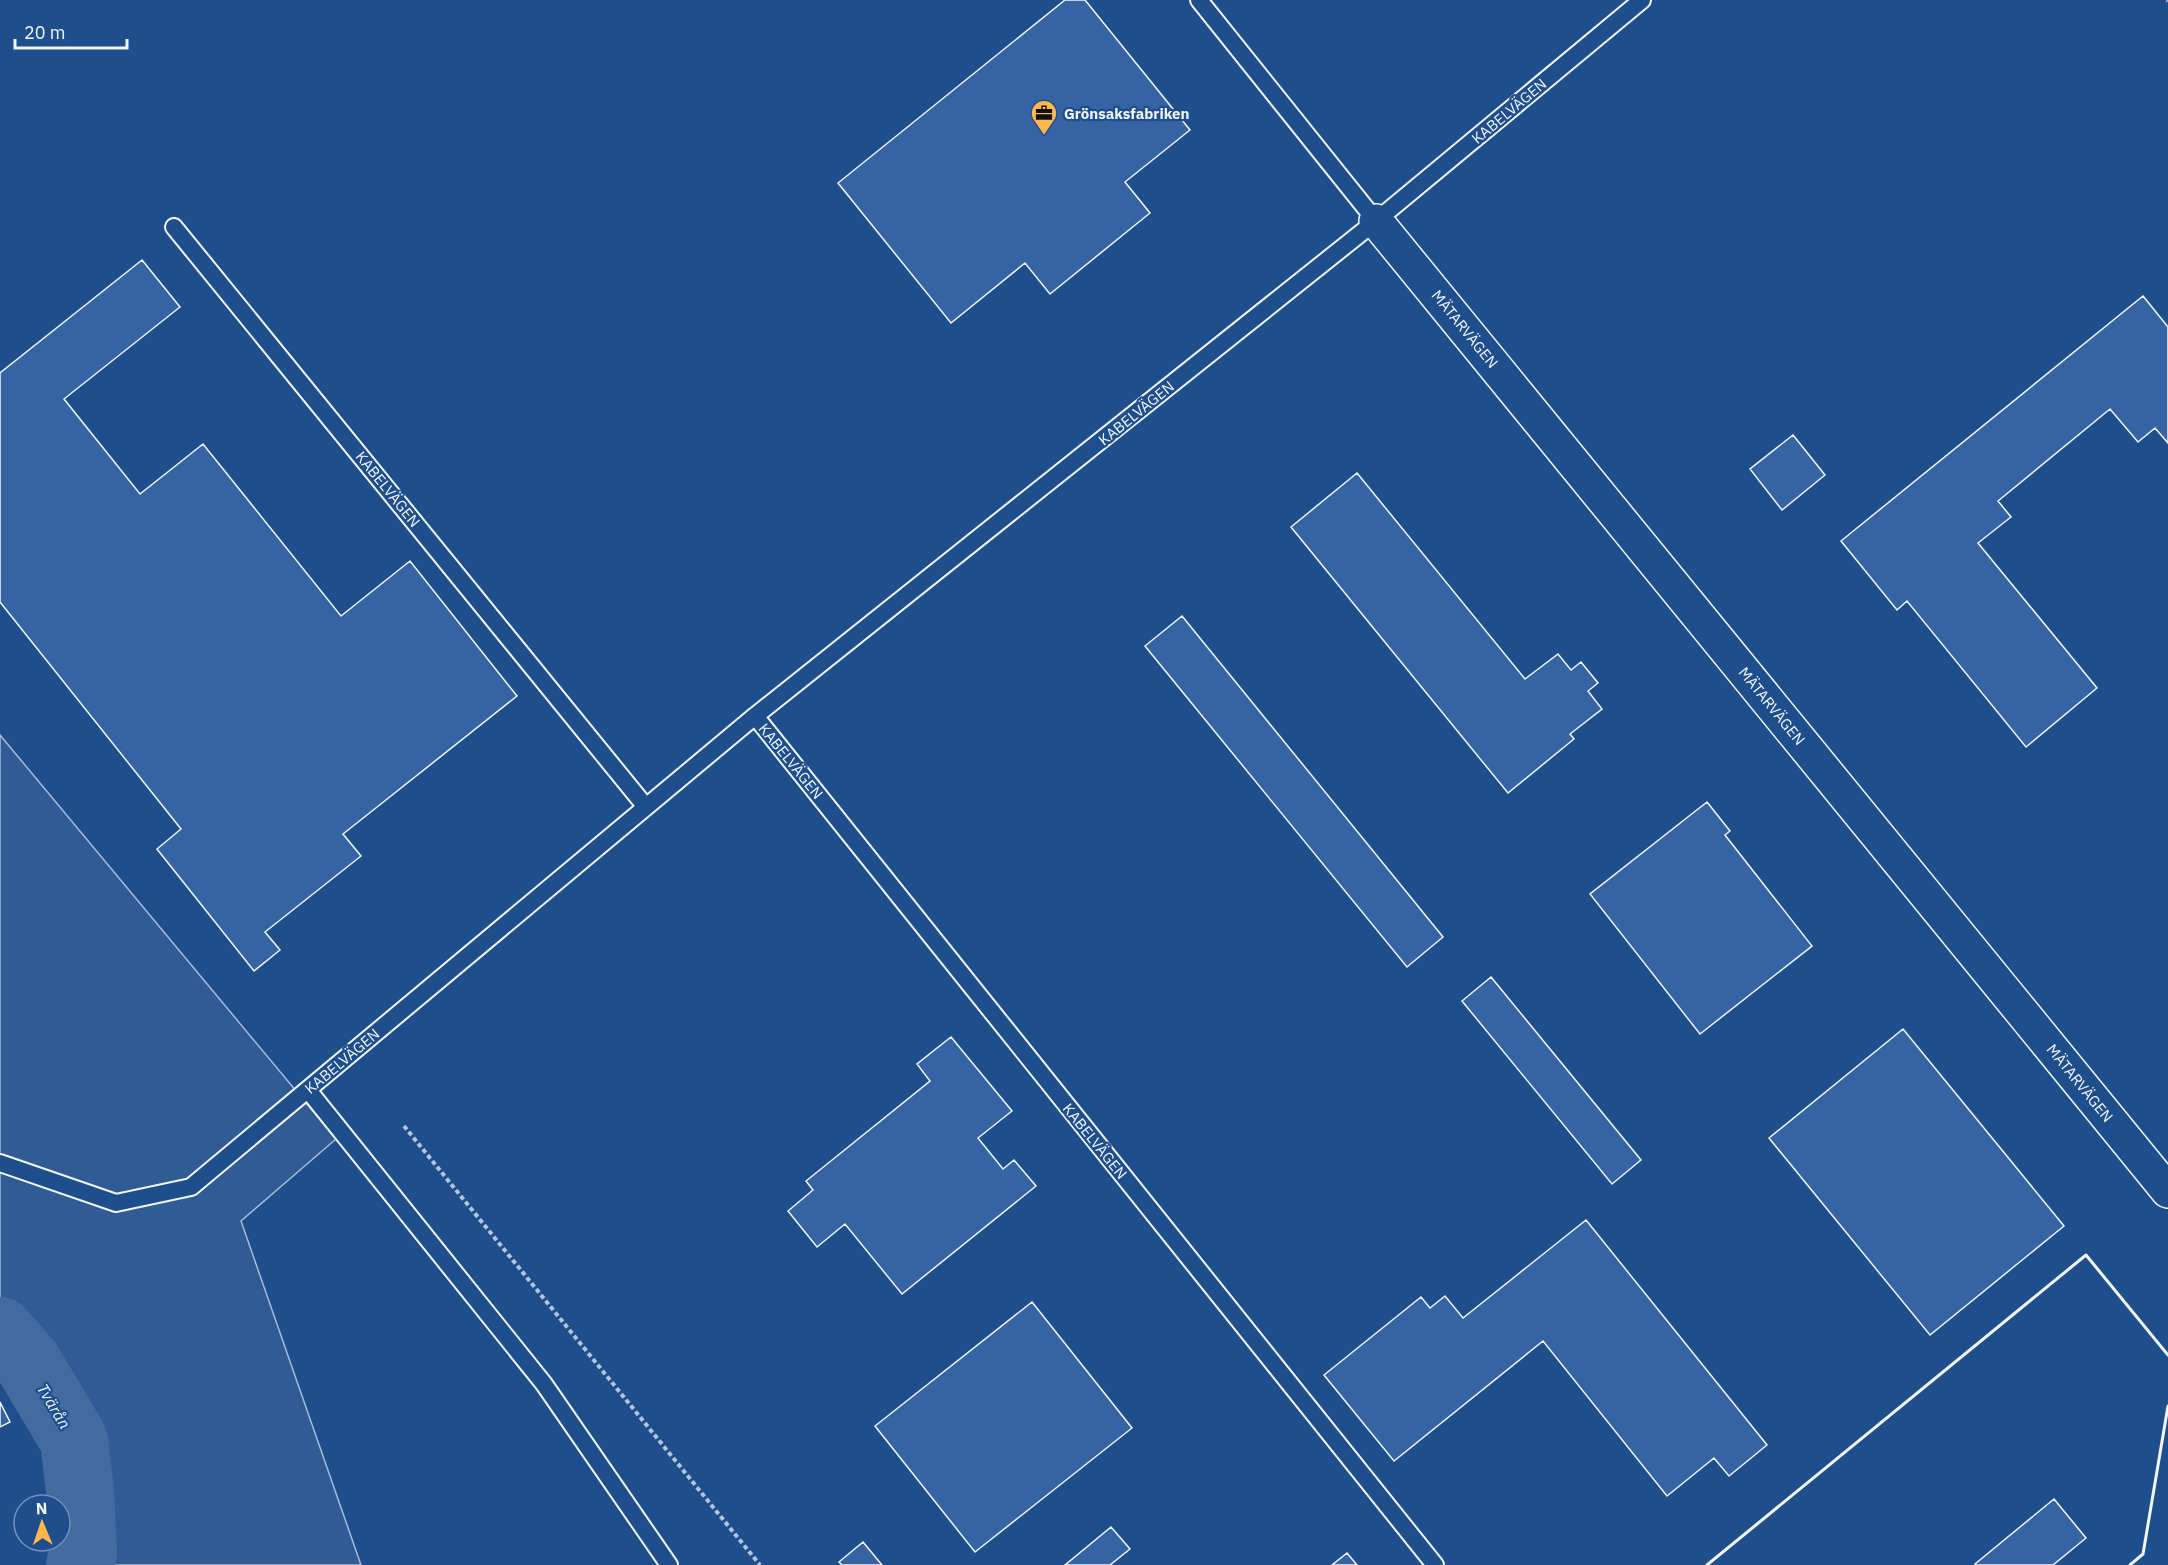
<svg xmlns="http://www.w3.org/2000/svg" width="2168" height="1565" font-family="'IBM Plex Sans',sans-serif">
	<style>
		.built { fill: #305b95; stroke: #a8bbd7; stroke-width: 1.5 }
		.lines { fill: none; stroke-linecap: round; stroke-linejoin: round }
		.river { stroke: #446ba0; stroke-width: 68 }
		.building { fill: #3563a3; stroke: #f2f6ff; stroke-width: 1.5 }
		.lane-casing { stroke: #f2f6ff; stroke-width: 20 }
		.street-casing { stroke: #f2f6ff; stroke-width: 36 }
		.path { stroke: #b3c4dc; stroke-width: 4; stroke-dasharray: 4.5 3; stroke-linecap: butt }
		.lane { stroke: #1f4e8c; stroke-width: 16 }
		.street { stroke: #1f4e8c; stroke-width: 33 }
		.wall { stroke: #f2f6ff; stroke-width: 3 }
		.labels { text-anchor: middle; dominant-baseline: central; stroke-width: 4.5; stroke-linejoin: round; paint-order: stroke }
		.street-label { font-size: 15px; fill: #f2f6ff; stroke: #1f4e8c }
		.poi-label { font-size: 15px; font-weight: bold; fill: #f2f6ff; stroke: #1f4e8c; text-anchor: start }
		.water-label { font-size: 16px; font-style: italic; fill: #f2f6ff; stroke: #1f4e8c }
	</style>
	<rect width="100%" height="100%" fill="#1f4e8c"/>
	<path class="built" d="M0,735L336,1139L241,1221L361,1565H80L83,1554L80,1490L74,1440L28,1363L0,1331Z"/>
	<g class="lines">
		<path class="river" d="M0,1331L28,1363L74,1440L80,1490L83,1554L80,1565"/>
	</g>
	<path class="building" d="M1065,0H1085L1190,130L1125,182L1150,213L1050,294L1025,263L951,323L838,183Z
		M142,260L180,307L64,399L140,494L203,444L341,616L410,561L517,696L343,834L361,856L265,932L280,950L254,971L157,849L181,829L0,602V373Z
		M2143,296L2168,327V443L2155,428L2138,442L2110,409L1998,501L2011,517L1978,543L2097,688L2026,747L1907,601L1897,610L1841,541Z
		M1793,435L1825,475L1782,510L1750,469Z
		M1357,473L1525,679L1558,654L1571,670L1581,662L1598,683L1588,691L1602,709L1570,734L1574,739L1508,793L1291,527Z
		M1182,616L1443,937L1407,967L1145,646Z
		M1707,802L1730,831L1725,835L1812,946L1700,1034L1590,894Z
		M1491,977L1641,1160L1612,1184L1462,1001Z
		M1903,1029L2064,1226L1930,1335L1769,1138Z
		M951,1037L1012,1111L978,1138L1003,1169L1014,1160L1036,1186L902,1294L845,1224L817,1247L788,1211L813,1190L806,1181L930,1081L917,1064Z
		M1586,1220L1767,1445L1729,1476L1714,1458L1667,1496L1543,1341L1394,1461L1324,1375L1421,1297L1430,1308L1445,1296L1463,1318Z
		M1032,1302L1132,1428L975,1552L875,1426Z
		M0,1402L10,1422L0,1427Z
		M2054,1499L2086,1538L2053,1565H1976L1975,1564Z
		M1111,1527L1130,1549L1110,1565H1065Z
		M863,1542L882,1565H842L839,1562Z
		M1347,1553L1357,1565H1332Z"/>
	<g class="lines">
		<g class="lane-casing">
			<path id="lane" d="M1199,0L1376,221
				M174,227L646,807
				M755,716L1435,1565
				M308,1090L544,1384L669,1565
				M0,1163L116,1203L191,1187L755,716L1376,221L1642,0"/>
		</g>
		<g class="street-casing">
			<path id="street" d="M1376,221L2168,1191"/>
		</g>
		<path class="path" d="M2167,0L2168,1
			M404,1126L760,1565"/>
		<use href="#lane" class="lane"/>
		<use href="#street" class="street"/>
		<path class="wall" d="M1707,1565L2086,1255L2168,1355
			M2130,1565L2143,1554L2168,1406"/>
	</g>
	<defs>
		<g id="office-pin" transform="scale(1.35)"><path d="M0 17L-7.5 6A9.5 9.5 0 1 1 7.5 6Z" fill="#ffb74d" stroke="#1f4e8c"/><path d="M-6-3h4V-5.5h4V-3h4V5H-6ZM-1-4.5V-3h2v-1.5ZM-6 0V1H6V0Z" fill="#111"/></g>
	</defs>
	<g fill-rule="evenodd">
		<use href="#office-pin" x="1044" y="113"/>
	</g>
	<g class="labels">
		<g class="street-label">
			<text transform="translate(1509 111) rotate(-40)">KABELVÄGEN</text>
			<text transform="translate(1465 329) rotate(51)">MÄTARVÄGEN</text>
			<text transform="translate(1136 413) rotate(-39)">KABELVÄGEN</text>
			<text transform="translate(388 489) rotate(51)">KABELVÄGEN</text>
			<text transform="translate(1772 706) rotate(51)">MÄTARVÄGEN</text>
			<text transform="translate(791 761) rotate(51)">KABELVÄGEN</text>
			<text transform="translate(342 1061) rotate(-40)">KABELVÄGEN</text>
			<text transform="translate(2080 1083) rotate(51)">MÄTARVÄGEN</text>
			<text transform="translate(1095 1141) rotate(51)">KABELVÄGEN</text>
		</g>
		<g class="poi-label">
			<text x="1064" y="113">Grönsaksfabriken</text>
		</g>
		<g class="water-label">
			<text transform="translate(54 1406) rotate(59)">Tvärån</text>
		</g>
	</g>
	<g transform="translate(42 1523) rotate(358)"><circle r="28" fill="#1f4e8c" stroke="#7391ba" stroke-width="1.5"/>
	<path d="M0-4.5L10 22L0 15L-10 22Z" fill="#ffb74d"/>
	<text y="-9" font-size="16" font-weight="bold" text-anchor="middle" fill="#f2f6ff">N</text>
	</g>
	<path d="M15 39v9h112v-9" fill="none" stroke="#f2f6ff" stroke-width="3"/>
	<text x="24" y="39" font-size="18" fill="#f2f6ff" stroke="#1f4e8c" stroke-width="4.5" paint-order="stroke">20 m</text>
</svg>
